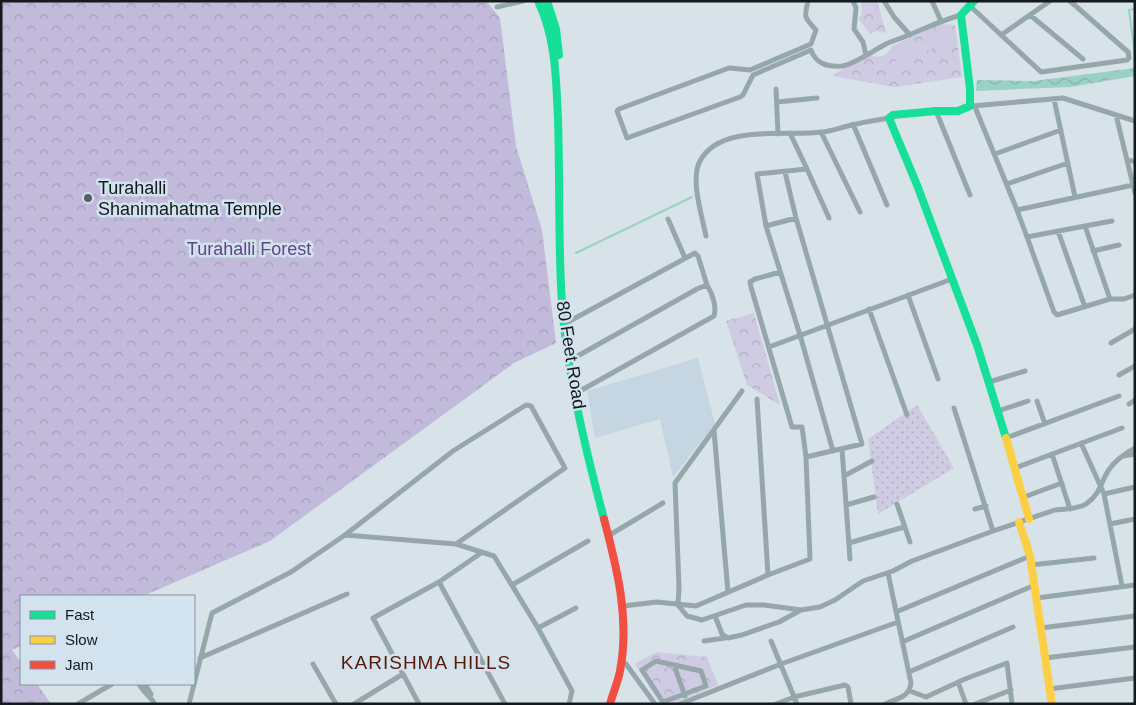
<svg xmlns="http://www.w3.org/2000/svg" width="1136" height="705" font-family="Helvetica,sans-serif">
	<style>
		.built { fill: #c5d6e2 }
		.grass { fill: url(#grass-dots) }
		.forest { fill: url(#forest-crowns) }
		.park { fill: url(#park-crowns) }
		.pitch { fill: #cfcbe3 }
		.water { fill: url(#water-waves) }
		.lines { fill: none; stroke-linecap: round; stroke-linejoin: round }
		.stream { stroke: #9ad1c5; stroke-width: 2 }
		.street { stroke: #96a7ac; stroke-width: 5 }
		.fast { stroke: #16e098; stroke-width: 8 }
		.slow { stroke: #ffcf43; stroke-width: 8 }
		.jam { stroke: #f24e42; stroke-width: 8 }
		.poi-dot { fill: #585f64; stroke: #d2e3ef; stroke-width: 2 }
		.labels { text-anchor: middle; dominant-baseline: central; stroke-width: 5; stroke-linejoin: round; paint-order: stroke }
		.poi-label { font-size: 18px; fill: #13191d; stroke: #d2e3ef; text-anchor: start }
		.park-label { font-size: 18px; fill: #624386; stroke: #d2e3ef }
		.street-label { font-size: 18px; fill: #13191d; stroke: #d2e3ef }
		.neighbourhood-label { font-size: 19px; letter-spacing: 1px; fill: #5a1a01; stroke: #d2e3ef }
	</style>
	<defs>
		<pattern id="grass-dots" width="8" height="8" patternUnits="userSpaceOnUse" patternTransform="scale(1.25)"><rect width="8" height="8" fill="#cfcbe3"/><path d="M2 2h.1M6 6h.1" fill="none" stroke="#b1aec2" stroke-width="1.8" stroke-linecap="round"/></pattern>
		<pattern id="forest-crowns" width="20" height="18" patternUnits="userSpaceOnUse" patternTransform="scale(1.25)"><rect width="20" height="18" fill="#c1badb"/><path d="M2 6a3 3 0 1 1 6 0M12 15a3 3 0 1 1 6 0" fill="none" stroke="#a59fbc"/></pattern>
		<pattern id="park-crowns" width="20" height="18" patternUnits="userSpaceOnUse" patternTransform="scale(1.25)"><rect width="20" height="18" fill="#cfcbe3"/><path d="M2 6a3 3 0 1 1 6 0M12 15a3 3 0 1 1 6 0" fill="none" stroke="#b1aec2"/></pattern>
		<pattern id="water-waves" width="16" height="10" patternUnits="userSpaceOnUse" patternTransform="scale(1.25)"><rect width="16" height="10" fill="#9ad1c5"/><path d="M0 5q4-4 8 0t8 0" fill="none" stroke="#84b3a9"/></pattern>
	</defs>
	<rect width="100%" height="100%" fill="#d8e2e9"/>
	<path class="built" d="M698,358L715,424L673,477L660,419L595,438L587,391Z"/>
	<path class="grass" d="M917,405L954,468L878,514L868,439Z"/>
	<path class="forest" d="M1,1H486L500,18L516,146L542,230L556,343L514,363L270,541L143,596H21V646L12,650L21,662V684H37L51,704H1Z"/>
	<path class="park" d="M861,1H877L886,33L877,31L870,34L859,19L862,12Z
		M940,24L955,25L962,77L895,87L832,76L867,53C877,60 887,57 892,46Z
		M754,313L780,405L747,385L726,321Z
		M656,652L707,657L718,685L672,704H660L635,664Z"/>
	<path class="pitch" d="M944,27L951,39L928,51L922,39Z
		M919,40L926,53L899,67L892,54Z"/>
	<path class="water" d="M1135,68V76L1070,87L976,91L977,80L1034,81Z"/>
	<g class="lines">
		<path class="stream" d="M1135,9L1129,10L1135,55
			M576,253L692,197"/>
		<path class="street" d="M808,1C804,18 804,17 816,30L811,44L750,70L729,68L619,109L617,111L627,138L740,97L743,95L753,75L811,50C816,64 827,67 842,66C855,64 874,50 886,44C894,40 903,38 911,34C928,27 943,20 961,15
			M853,1L856,8L854,29L863,42L866,55
			M884,1L894,17L910,35
			M932,1L941,21
			M969,5L1041,72L1127,60L1129,58L1128,52L1070,1
			M497,7L523,1
			M1030,15L1083,59
			M1001,35L1050,1
			M776,89L778,134
			M1054,99L1075,197
			M777,102L817,98
			M972,106L1063,98L1135,121
			M975,107L1017,210L1027,237L1085,226L1110,299H1124L1135,295
			M936,111L970,195
			M1116,115L1135,193
			M853,124L887,205
			M821,132L860,212
			M790,133L807,169L757,174L766,226L800,335L833,451
			M995,154L1061,130
			M1127,159L1135,162
			M807,169L829,218
			M1007,184L1068,163
			M1017,210L1133,185
			M668,219L685,258
			M766,226L796,218
			M1085,226L1112,221
			M1058,231L1085,307
			M706,236C702,216 690,179 700,161C720,123 787,137 822,132C832,131 842,127 852,125C864,122 877,120 889,118
			M1027,237L1054,312L1057,315L1110,299
			M1093,251L1119,245
			M780,272L755,279L750,282L751,287L792,427H802L806,457
			M908,295L938,379
			M869,309L907,415
			M568,322L695,253L698,256L707,285
			M1111,343L1135,329
			M769,347L952,279
			M574,358L697,289L707,285C712,293 717,306 714,316L580,391
			M1119,375L1135,366
			M989,382L1025,371
			M742,391L675,483L679,587L678,605L687,616L702,620L746,605H764L801,610L820,607L835,600L863,581L893,571L912,561L993,531L1055,510C1064,509 1078,509 1086,504C1101,493 1100,484 1108,471C1115,460 1124,454 1135,448
			M757,399L768,575
			M1037,401L1045,424
			M1129,404L1135,400
			M954,408L993,531
			M998,411L1028,401
			M714,431L728,592
			M1006,438L1119,396
			M1081,443L1104,494L1122,586
			M842,449L850,559
			M1052,454L1070,509
			M1123,456L1135,454
			M1015,468L1122,428
			M844,476L872,461
			M1104,494L1135,487
			M1024,497L1062,483
			M897,504L910,542
			M846,505L874,497
			M975,509L986,506
			M1110,524L1135,519
			M345,535L456,544L494,556L538,628L572,691L569,704
			M608,536L663,503
			M849,543L904,527
			M1031,565L1094,558
			M439,582L505,704
			M512,585L588,541
			M1037,598L1135,585
			M623,606L657,602L696,606L768,575L810,559L806,457L862,444L796,218L785,172
			M896,612L1030,556
			M715,616L722,634L728,638L742,635L779,622L801,610
			M538,628L576,608
			M1041,628L1135,616
			M704,641L725,638
			M771,641L797,704
			M902,642L1035,585
			M200,658L347,594
			M1045,658L1135,647
			M656,661L701,671L706,686L663,702L642,670Z
			M313,664L336,704
			M626,664L655,704
			M674,665L685,696
			M909,672L1013,627
			M958,682L966,704
			M139,684C144,693 150,696 155,704
			M145,684L151,694L150,697
			M1049,689L1135,678
			M910,691L926,697L965,679L1007,663L1012,704
			M78,704L112,684
			M189,704L212,613L291,572L345,535L453,451L526,405L531,406L565,468L456,544
			M354,704L403,674
			M419,704L373,618L439,582L481,553
			M680,704L781,664L898,622
			M776,704L794,697L845,685L848,687L851,704
			M885,704C897,698 909,698 911,683L888,573
			M975,704L1011,690"/>
		<path class="fast" d="M538,1C556,38 556,79 558,119C560,181 558,243 562,304C567,374 586,451 604,519
			M547,1L556,29L559,55
			M974,1L961,15L970,89V106L958,111H936L893,115L889,118L917,185L977,345L1006,438"/>
		<path class="slow" d="M1006,438L1029,519
			M1019,522L1030,556L1052,704"/>
		<path class="jam" d="M604,519C617,568 630,619 620,671C618,682 613,693 610,704"/>
	</g>
	<circle class="poi-dot" cx="88" cy="198" r="5"/>
	<g class="labels">
		<g class="poi-label">
			<text x="98" y="188">Turahalli<tspan x="98" dy="21">Shanimahatma Temple</tspan></text>
		</g>
		<g class="park-label">
			<text x="249" y="249">Turahalli Forest</text>
		</g>
		<g class="street-label">
			<text transform="translate(571 355) rotate(81)">80 Feet Road</text>
		</g>
		<g class="neighbourhood-label">
			<text x="426" y="662">KARISHMA HILLS</text>
		</g>
	</g>
	<rect width="1136" height="705" fill="none" stroke="#13191d" stroke-width="5"/>
	<rect x="20" y="595" width="175" height="90" fill="#d2e3ef" stroke="#86929b"/>
	<rect x="30" y="611" width="25" height="8" fill="#16e098" stroke="#86929b"/>
	<text x="65" y="620" font-size="15" fill="#13191d">Fast</text>
	<rect x="30" y="636" width="25" height="8" fill="#ffcf43" stroke="#86929b"/>
	<text x="65" y="645" font-size="15" fill="#13191d">Slow</text>
	<rect x="30" y="661" width="25" height="8" fill="#f24e42" stroke="#86929b"/>
	<text x="65" y="670" font-size="15" fill="#13191d">Jam</text>
</svg>
